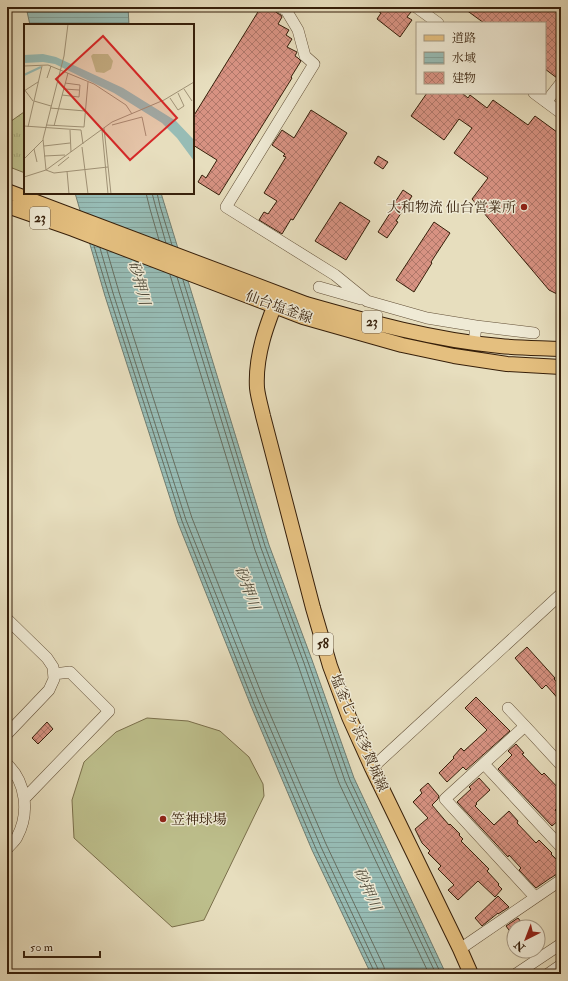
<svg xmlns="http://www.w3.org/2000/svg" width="568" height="981" font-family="'IM FELL Double Pica','Noto Serif JP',serif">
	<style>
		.park { fill: url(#park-tufts); stroke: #7a6f4b }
		.pitch { fill: #bdbf8c; stroke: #7a6f4b }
		.water { fill: url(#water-rules); stroke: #707d71 }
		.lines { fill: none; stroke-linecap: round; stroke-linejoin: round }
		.shore { stroke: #666e60; stroke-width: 1 }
		.building { fill: url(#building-cross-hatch); stroke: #361f0a }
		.minor-casing { stroke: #624f37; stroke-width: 12 }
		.major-casing { stroke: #361f0a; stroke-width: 16 }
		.minor { stroke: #efead5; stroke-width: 11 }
		.major { stroke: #e4bf7f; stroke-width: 14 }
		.poi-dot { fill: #8f2418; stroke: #efead5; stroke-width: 1.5 }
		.labels { text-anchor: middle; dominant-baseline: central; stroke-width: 3; stroke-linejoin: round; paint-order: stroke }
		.shield { fill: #efead5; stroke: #6e5c47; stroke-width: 1 }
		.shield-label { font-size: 13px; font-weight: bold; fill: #361f0a }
		.poi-label { font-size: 14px; fill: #361f0a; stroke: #efead5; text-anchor: end }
		.street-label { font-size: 14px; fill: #361f0a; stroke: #efead5 }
		.water-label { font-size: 15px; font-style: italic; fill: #534e3d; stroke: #efead5 }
		.inset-river { fill: none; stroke: #97bcb5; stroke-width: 2 }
		.inset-road { fill: none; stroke: #a09276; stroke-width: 1 }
		.view { fill: #d62828; fill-opacity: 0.15; stroke: #d62828; stroke-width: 2 }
		.inset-edge { fill: none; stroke: #361f0a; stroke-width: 2 }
	</style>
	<defs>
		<pattern id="park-tufts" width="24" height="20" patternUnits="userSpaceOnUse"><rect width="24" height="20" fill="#bdbf8c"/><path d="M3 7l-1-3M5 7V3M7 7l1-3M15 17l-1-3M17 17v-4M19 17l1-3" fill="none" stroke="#a3a477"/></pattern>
		<pattern id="water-rules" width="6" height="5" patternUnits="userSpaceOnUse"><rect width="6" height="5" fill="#97bcb5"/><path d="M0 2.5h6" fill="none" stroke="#83a19a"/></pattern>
		<pattern id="building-cross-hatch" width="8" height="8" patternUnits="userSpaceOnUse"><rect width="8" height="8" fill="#d79282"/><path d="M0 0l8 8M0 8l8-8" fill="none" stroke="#af7769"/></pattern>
	</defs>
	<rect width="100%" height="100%" fill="#e7debe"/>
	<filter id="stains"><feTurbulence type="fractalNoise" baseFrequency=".005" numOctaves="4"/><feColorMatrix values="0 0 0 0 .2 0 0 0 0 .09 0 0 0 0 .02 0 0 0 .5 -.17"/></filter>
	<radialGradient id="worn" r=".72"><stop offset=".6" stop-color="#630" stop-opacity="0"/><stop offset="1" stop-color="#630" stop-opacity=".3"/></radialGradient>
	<path class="park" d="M24,112L25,116V173L7,166V124Z"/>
	<path class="pitch" d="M147,718L188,721L220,731L249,757L263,784L264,796L204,920L172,927L74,838L72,800L84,762L116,732Z"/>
	<path class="water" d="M26,7H128L129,25H30Z
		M75,193H161L269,545L312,660L354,778L446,974H371L312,850L251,706L178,523L105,296Z"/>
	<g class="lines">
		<path class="shore" d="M146,193L150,209L159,240
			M152,193L156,208L166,243
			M157,193L160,206L172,245
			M94,246L109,295L182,521L254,704L316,849L374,971V974
			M100,248L113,293L186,520L259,702L321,847L378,969L379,974
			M107,251L119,292L192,518L264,700L326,844L384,967L385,974
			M170,275L255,550L298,665L339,783L429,974
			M177,277L261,548L304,663L345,781L436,974
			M183,280L265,546L308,662L350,780L441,974"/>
	</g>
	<path class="building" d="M261,7H270L274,9L277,13L281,15L282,17L278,24L289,30L286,35L292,39L287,47L297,52L295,56L298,58L301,61L291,77L292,78L219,195L198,182L202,175L206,178L217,160L193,145V117Z
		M372,7H405L411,12L407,17L412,20L400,37L377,19L381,13Z
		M462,7H561V73L557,78L545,69V23H484Z
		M427,93H462L468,98L470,95L487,108L493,100L528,125L535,116L561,135V296L549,290L472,199L488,178L454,153L472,128L459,119L444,140L411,116Z
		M311,110L347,133L293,220L291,219L282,234L259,220L264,212L268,214L277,201L264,193L286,157L283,156L285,154L272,145L282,130L294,138Z
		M378,156L388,162L383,169L374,163Z
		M403,190L412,196L396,221L398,222L387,238L378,232L392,210H390Z
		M340,202L370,221L346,260L315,241Z
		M434,222L450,233L431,262L432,263L414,292L396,280Z
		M527,647L555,678L554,679L561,687V702L546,685L542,689L515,658Z
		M476,697L510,731L466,770L463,767L447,782L439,773L454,758L453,757L461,748L464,751L487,730L465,708Z
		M47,722L53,729L38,744L32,738Z
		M516,744L524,753L522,754L542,775L544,773L561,791V804L555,810L561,816V818L552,826L498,769L512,755L508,751Z
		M479,778L490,790L476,803L477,804L475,806L494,825L509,811L518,821L517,823L536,843L539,840L552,853L551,854L561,864V873L557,874L549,879L536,888L519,870L521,868L509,855L508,857L457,802L471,789L469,787Z
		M428,783L439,796L438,799L432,805L449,825L450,824L460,834L459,835L463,839L461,841L489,869L487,871L499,884L498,885L502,889L495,897L478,881L458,900L448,890L454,885L438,869L441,866L428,853L430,851L422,843L415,829L428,818L413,802L422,793L420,790Z
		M498,896L509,907L498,914V913L482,926L475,918Z
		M518,918L525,927H514V937L506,926Z"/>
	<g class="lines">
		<g class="minor-casing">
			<path id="minor" d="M280,7L286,10L298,30L305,56L314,64L226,207L335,275L367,301L427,318L476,326L474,343
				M416,7L438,23
				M534,93L561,113
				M546,102L561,83
				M319,287L361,299
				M476,326L534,333
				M7,619L47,658L53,667L54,679L49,690L7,734
				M508,708L525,726
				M7,764C26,782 30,813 17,837C15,841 10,845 7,849
				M484,764L561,847
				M372,768L561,594
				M24,799L109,711L70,672L54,674
				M535,897L445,799L525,726L561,765
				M460,949L561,880
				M516,974L561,944
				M548,974L561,965"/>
		</g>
		<g class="major-casing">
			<path id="major" d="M7,191L306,304C369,322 434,340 500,346C520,348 541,348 561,349
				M7,206L73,229L303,317L402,345L454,356L507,364L561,367
				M279,294C267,324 255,355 257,388C258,397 261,407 263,416L313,608L330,666L349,717L372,768L460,949L471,974"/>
		</g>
		<use href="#minor" class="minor"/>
		<use href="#major" class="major"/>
	</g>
	<g class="poi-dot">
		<circle cx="524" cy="207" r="4"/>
		<circle cx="163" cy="819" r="4"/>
	</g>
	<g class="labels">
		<g class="shield">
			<rect x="30" y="207" width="20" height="22" rx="3"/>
			<rect x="362" y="311" width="20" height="22" rx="3"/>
			<rect x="313" y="633" width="20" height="22" rx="3"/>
		</g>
		<g class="shield-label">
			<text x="40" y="218">23</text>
			<text x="372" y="322">23</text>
			<text x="323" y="644">58</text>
		</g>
		<g class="poi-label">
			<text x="516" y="207">大和物流 仙台営業所</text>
			<text x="171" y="819" text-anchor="start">笠神球場</text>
		</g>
		<g class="street-label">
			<text transform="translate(279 307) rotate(20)">仙台塩釜線</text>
			<text transform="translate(359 733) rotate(67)">塩釜七ヶ浜多賀城線</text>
		</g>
		<g class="water-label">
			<text transform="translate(139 283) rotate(75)">砂押川</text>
			<text transform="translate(247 588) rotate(70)">砂押川</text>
			<text transform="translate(367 889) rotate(66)">砂押川</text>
		</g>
	</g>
	<g transform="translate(24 24)">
		<rect width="170" height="170" fill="#e7debe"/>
		<path d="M69,30H84L89,37L87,45L80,49L72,48L67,32Z" fill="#bdbf8c"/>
		<path d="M19,30L32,33L99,64L152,97L170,116V137L153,114L138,99L90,69L31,40L19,38L0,39V31Z" fill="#97bcb5"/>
		<path class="inset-river" d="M0,51L17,43"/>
		<path class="inset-road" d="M44,0L40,32L19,115L22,146L30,149L84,143M0,42L24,41L70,60L102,81L108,90M23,54L27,42M0,65L9,77M40,65L55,66M160,65L168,77M0,67L14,58M38,71L55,73L56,61L41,59M146,74L154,86L160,82L154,69M10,77L27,82M26,84L61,87M22,101L60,103L64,58M88,101L118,93L122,112M0,102L57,106L59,120M30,102L44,49M4,103L18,42M80,104L87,170M46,106L47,128M78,106L84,170M20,122L46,119M58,123L64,170M10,125L13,138M20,132L41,131M0,135L19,116M34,142L45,133M43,147L45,170M0,153L22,146L88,98L140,76L170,58"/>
		<path class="view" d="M79,12L153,94L106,136L32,55Z"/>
		<rect width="170" height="170" class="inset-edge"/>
	</g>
	<rect width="568" height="981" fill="none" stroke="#e7debe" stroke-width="24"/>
	<rect x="8" y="8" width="552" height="965" fill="none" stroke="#361f0a" stroke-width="2"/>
	<rect x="12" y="12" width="544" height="957" fill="none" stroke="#361f0a"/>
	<rect x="416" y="22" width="130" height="72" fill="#efead5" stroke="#a59984"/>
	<rect x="424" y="35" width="20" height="6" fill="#e4bf7f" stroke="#a59984"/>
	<text x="452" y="42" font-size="12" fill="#361f0a">道路</text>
	<rect x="424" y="52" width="20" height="12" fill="url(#water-rules)" stroke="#a59984"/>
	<text x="452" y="62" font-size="12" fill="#361f0a">水域</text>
	<rect x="424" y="72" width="20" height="12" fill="url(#building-cross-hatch)" stroke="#a59984"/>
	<text x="452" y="82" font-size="12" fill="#361f0a">建物</text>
	<g transform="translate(526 939) rotate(222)"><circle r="19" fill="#efead5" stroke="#a59984"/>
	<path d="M0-3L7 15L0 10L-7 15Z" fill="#8f2418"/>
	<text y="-6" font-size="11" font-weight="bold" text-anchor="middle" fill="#361f0a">N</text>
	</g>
	<path d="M24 951v6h76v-6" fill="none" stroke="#361f0a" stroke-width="2"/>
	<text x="30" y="951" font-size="12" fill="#361f0a" stroke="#efead5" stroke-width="3" paint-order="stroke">50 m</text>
	<rect width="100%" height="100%" filter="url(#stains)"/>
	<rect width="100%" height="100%" fill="url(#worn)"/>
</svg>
